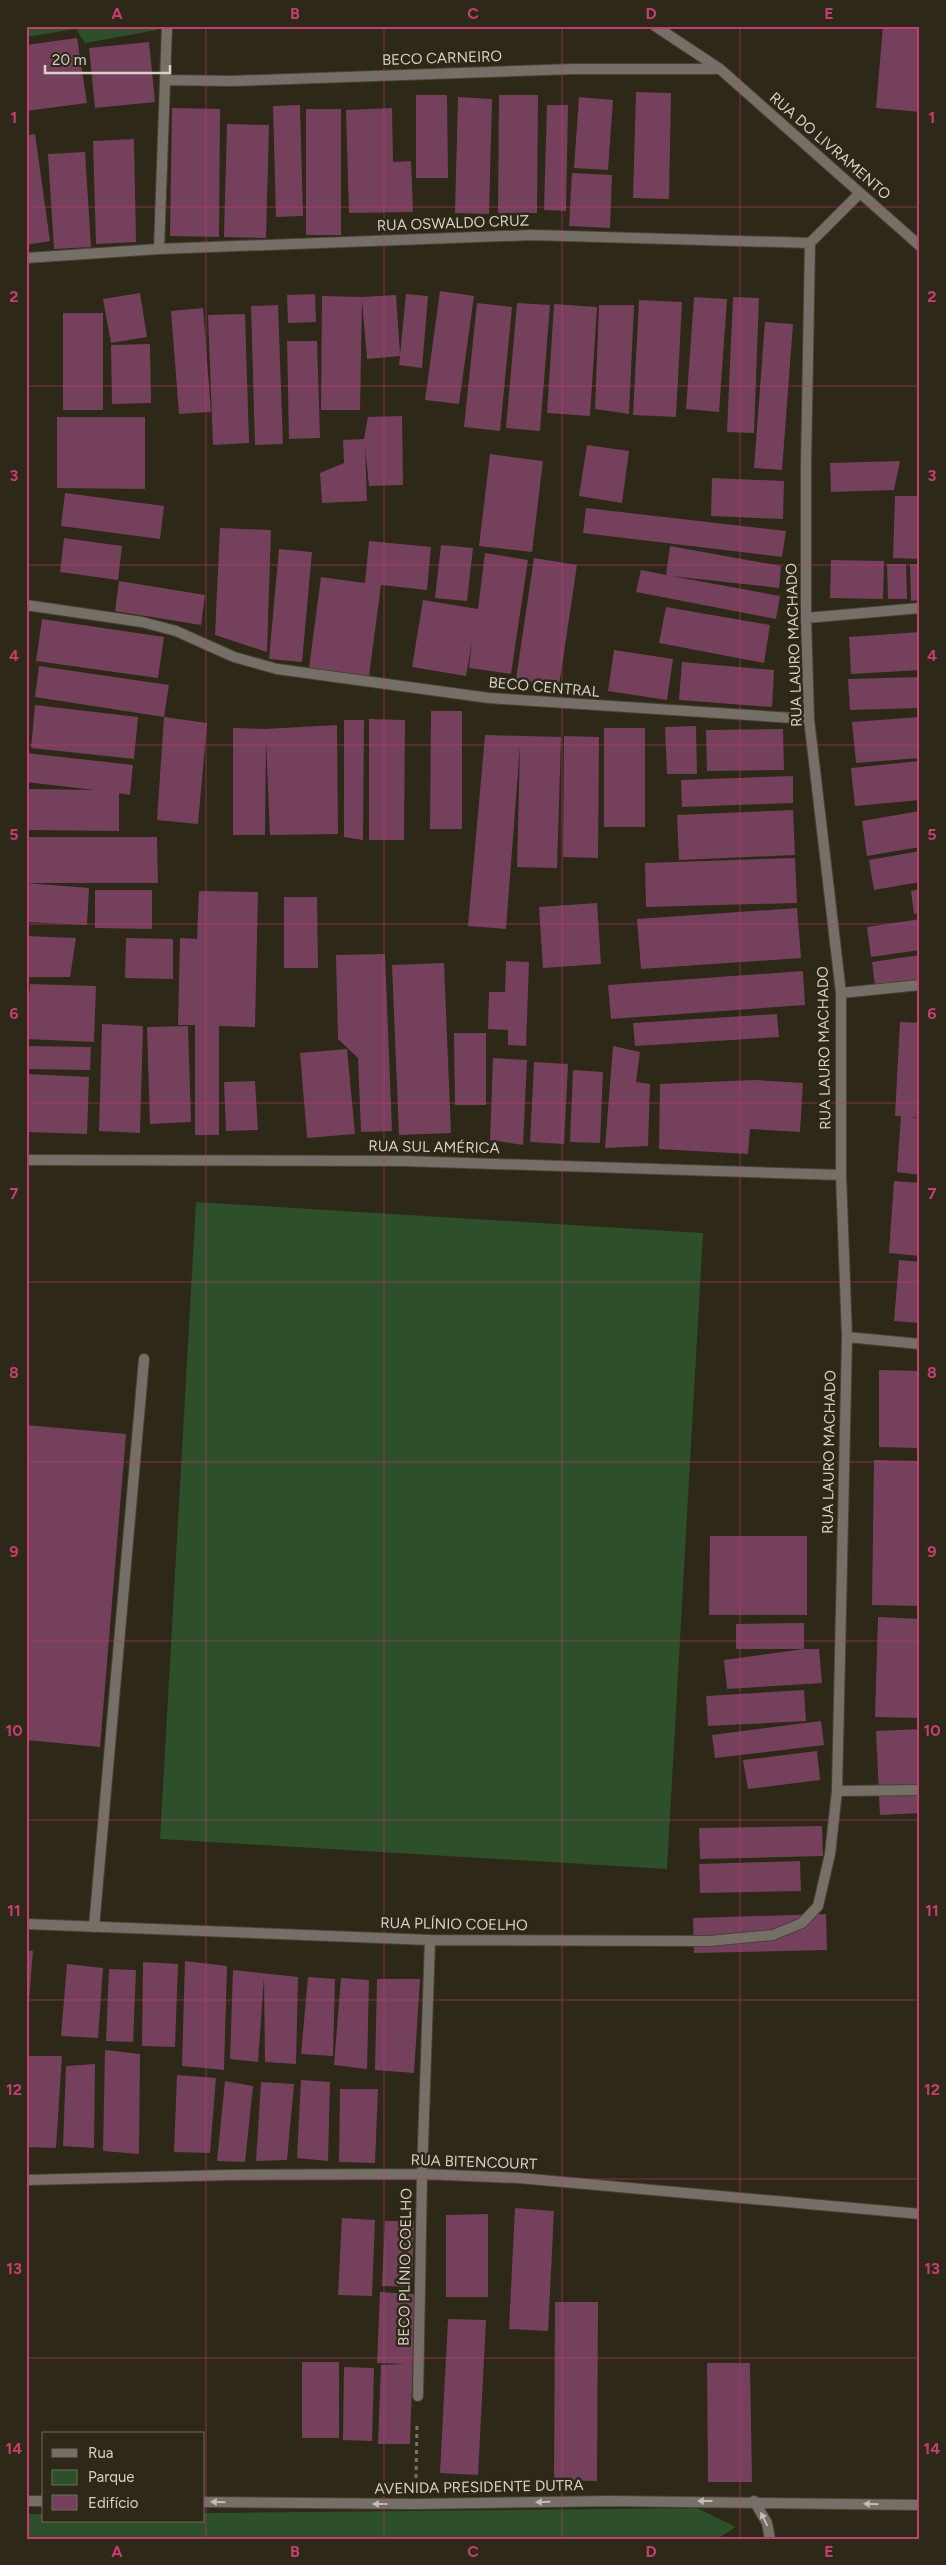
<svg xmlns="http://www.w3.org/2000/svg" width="946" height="2565" font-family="Figtree,sans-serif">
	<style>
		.green { fill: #2d4f29 }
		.building { fill: #75405c }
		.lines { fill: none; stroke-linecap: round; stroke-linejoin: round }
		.service-casing { stroke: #484334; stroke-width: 12 }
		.minor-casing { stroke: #484334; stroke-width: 12 }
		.tertiary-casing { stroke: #484334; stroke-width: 12 }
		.path { stroke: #777365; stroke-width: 3; stroke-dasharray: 4 4; stroke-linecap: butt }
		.service { stroke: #756f68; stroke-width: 10 }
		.minor { stroke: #756f68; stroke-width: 10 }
		.tertiary { stroke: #756f68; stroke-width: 10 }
		.oneway { fill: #c2bdb4 }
		.grid { fill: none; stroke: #c63d71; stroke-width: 1; stroke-opacity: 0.55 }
		.labels { text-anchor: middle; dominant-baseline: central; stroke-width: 5; stroke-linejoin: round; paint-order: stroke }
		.street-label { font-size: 15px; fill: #d5d1c7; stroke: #2d2818 }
		.neatline { fill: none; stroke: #c63d71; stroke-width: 2 }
		.grid-label { font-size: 16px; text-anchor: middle; font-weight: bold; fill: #c63d71 }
	</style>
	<rect width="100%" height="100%" fill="#2d2818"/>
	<path class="green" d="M26,26H157V30L85,43L76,29L26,37Z
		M196,1202L703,1233L667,1869L160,1839Z
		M697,2508L736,2527L717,2539H26V2514H44V2521H204V2513Z"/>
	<path class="building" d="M883,26H920V112L876,108Z
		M77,38L87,103L26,111V45Z
		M149,42L155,102L95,108L89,48Z
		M636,92L671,93L669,199L633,198Z
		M416,95H447L448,178H416Z
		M499,95H538L537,213H498Z
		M458,97L492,99L489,214L455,213Z
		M579,97L613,100L608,170L574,168Z
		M300,105L303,216L276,217L273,106Z
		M547,105H568L566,211L544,210Z
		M172,108L220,109L219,237L170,236Z
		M392,108L393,162L411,161L413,212L349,213L346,110Z
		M306,109H341V235H306Z
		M227,124L269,125L266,238L224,237Z
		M35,134L50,241L26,245V136Z
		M134,139L136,242L96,244L93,141Z
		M85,152L91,247L54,249L48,154Z
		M572,173L612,175L610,228L569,226Z
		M440,291L474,296L459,404L425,400Z
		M140,293L147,337L111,343L103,299Z
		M315,294L316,322L288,323L287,295Z
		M406,294L428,296L422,368L399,365L400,356L367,359L362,300L360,410H321L322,296L362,297L396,295L400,355Z
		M694,297L727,299L719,412L686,409Z
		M733,297L759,298L754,433L727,432Z
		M639,300L682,302L676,417L633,415Z
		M477,303L512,307L500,431L464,427Z
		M517,303L550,305L540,431L506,428Z
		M554,304L597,307L590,416L547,413Z
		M278,305L283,444L255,445L251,306Z
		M599,305H634L629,414L595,409Z
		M203,308L211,412L179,414L171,311Z
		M63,313H103V410H63Z
		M245,314L249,443L213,445L208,315Z
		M765,322L793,324L782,470L754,468Z
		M287,341H317L320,438L289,439Z
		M150,344L151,403L112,404L111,345Z
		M402,416L403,485L369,486L365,447L367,501L322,503L320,473L344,463L343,440L364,439L368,417Z
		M57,417H145V489L57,488Z
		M587,445L629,451L622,503L579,496Z
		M490,454L543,461L532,552L479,546Z
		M900,461L894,490L831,492L830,463Z
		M712,478L784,481L783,519L711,516Z
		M65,493L164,506L160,539L61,526Z
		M895,496H920V559L893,558Z
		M586,508L786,531L782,557L583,533Z
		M220,528L271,530L267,652L215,635Z
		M64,538L122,546L118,580L60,572Z
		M369,541L431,547L427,590L381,585L369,676L309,668L321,577L365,583Z
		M441,545L473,548L467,601L435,598Z
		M670,546L781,566L779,588L671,576L780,596L776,619L636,592L641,570L666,575Z
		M279,549L312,552L302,662L269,659Z
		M485,553L528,560L511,674L469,668L472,642L466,676L412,667L423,600L478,609Z
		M534,558L577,565L559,686L516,679Z
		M831,560L884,561L883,599L830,598Z
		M887,564H906L907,599H888Z
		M910,564H920V600L911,601Z
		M119,581L205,595L201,625L115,611Z
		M666,607L770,625L764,663L659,643Z
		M42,619L164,637L158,678L36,661Z
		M920,632V670L851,674L849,637Z
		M614,650L673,659L667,700L608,691Z
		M682,662L774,670L772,707L679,700Z
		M39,666L169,685L164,717L35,697Z
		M920,677V708L850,710L848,679Z
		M35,705L138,717L134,759L31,748Z
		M431,711H462V829H430Z
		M164,717L207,723L198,824L157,820Z
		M920,717V758L856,763L852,722Z
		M369,719L405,720L404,840H369Z
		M344,720H364L363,840L344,837Z
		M337,725L338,834L270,835L266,740L265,835H233V728L265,729Z
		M696,726L697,774H667L665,727Z
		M604,728H645V827H604Z
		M783,729L784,770L707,771L706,730Z
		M485,735L561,737L557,868L517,867L520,746L506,929L468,926Z
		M564,736L599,737L598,858L563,857Z
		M26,753L133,765L130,795L119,793V831L26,830V789L95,790L26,782Z
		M920,761V800L855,806L851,768Z
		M793,776V803L682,807L681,780Z
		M793,810L795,855L679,860L677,815Z
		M920,811V847L867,856L862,821Z
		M26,837H157L158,883H26Z
		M920,851V882L874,890L869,860Z
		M795,858L797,903L646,907L645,863Z
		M26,883L89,888L87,925L26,922Z
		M920,889V913L914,914L911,891Z
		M95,890H152V929L95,928Z
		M199,891L258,892L255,1027L219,1026V1135H195V1025H178L180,938L197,939Z
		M284,897H317L318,968H284Z
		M597,903L601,964L543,968L539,907Z
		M797,908L801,958L641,969L637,919Z
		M920,919V950L871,957L867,927Z
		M26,936L76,938L70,977H26Z
		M126,938L173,939V979L125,978Z
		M385,954L392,1131L361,1132L358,1058L338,1039L336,955Z
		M920,955V979L875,985L872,962Z
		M506,961L529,962L526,1046L508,1045V1030L488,1029L489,992H505Z
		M444,963L451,1133L399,1135L392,965Z
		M803,971L805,1005L611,1019L608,985Z
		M30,984L96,986L94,1042L26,1039Z
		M777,1014L779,1037L635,1046L633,1023Z
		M900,1022L920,1023V1117H909L920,1118V1175L897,1172L901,1116H895Z
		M102,1024L143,1026L140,1133L99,1131Z
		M188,1026L191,1122L150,1124L147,1027Z
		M454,1033H486V1105H455Z
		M26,1046L91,1047L90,1070L26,1069Z
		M613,1046L640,1052L636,1082L650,1084L648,1146L605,1148Z
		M347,1049L355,1134L307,1138L300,1053Z
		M493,1058L527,1060L523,1145L490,1140Z
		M534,1062L568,1064L564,1144L530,1142Z
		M573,1070L603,1072L600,1143L570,1142Z
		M26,1074L89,1077L87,1134L26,1132Z
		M754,1080L803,1083L800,1132L750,1129L748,1154L659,1149L660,1084Z
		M255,1081L258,1130L226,1131L224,1082Z
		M894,1181L920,1183V1256L889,1253Z
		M899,1260L920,1262V1323L894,1321Z
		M879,1370L920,1371V1448L879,1447Z
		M26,1425L126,1434L100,1747L26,1740Z
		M874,1460L920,1461V1606L872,1605Z
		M710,1536H807V1615H709Z
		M878,1617L920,1619V1718L875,1717Z
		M804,1623V1649H819L822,1683L727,1689L724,1660L804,1649H736V1624Z
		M804,1690L806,1721L708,1726L706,1696Z
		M821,1721L824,1745L715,1758L712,1735Z
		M920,1729V1813L880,1815L876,1731Z
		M817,1751L820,1780L748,1789L743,1760Z
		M822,1826L823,1856L700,1859L699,1828Z
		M800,1861L801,1891L700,1893L699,1864Z
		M826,1914L827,1950L694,1953L693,1918Z
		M26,1950L33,1951L28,2012H26Z
		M185,1961L227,1966L224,2070L182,2066Z
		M143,1962L178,1964L175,2047L142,2046Z
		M67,1964L103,1968L98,2038L61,2036Z
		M109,1969L136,1970L133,2042L106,2041Z
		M233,1970L298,1977L296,2064L265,2062L264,1977L258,2062L230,2059Z
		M308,1977L335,1979L333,2056L301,2054Z
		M341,1978L369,1980L367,2069L334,2065Z
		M377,1979H420L414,2073L375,2070Z
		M105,2050L140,2054L139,2154L103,2151Z
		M26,2056H62L56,2148L26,2147Z
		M95,2064L94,2148L63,2146L66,2066Z
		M177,2075L216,2078L210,2153L174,2152Z
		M301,2080L330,2082L328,2161L297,2158Z
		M225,2081L253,2086L245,2162L217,2161Z
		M261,2082L294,2084L287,2160L256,2161Z
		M340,2089H378L375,2163L339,2162Z
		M515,2208L554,2211L548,2331L509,2329Z
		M488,2214V2297H446V2215Z
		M342,2218L375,2220L372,2296L338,2295Z
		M385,2221H414L412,2287L382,2286Z
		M380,2292L415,2294L410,2444H378L381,2365L405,2364L377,2363Z
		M555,2302H598L597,2481L554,2480Z
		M448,2319L486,2320L478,2475L440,2473Z
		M302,2362H339V2438H302Z
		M707,2363H750L752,2482H708Z
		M344,2367L374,2368L372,2441L343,2440Z"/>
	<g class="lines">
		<g class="service-casing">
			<path id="service" d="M26,605L142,622L176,631L234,657L277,669
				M94,1927L144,1359"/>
		</g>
		<g class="minor-casing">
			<path id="minor" d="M655,26L720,69L920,246
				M166,80L231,81L574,69H720
				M159,249L167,26
				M26,258L159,249L532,235L810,243L860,193
				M806,618L920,608
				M277,669L489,698L809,719
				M841,993L920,985
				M26,1160L404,1161L841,1175
				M847,1337L920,1344
				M837,1791L920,1790
				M26,1924L430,1940L709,1941L773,1935L802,1923L818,1906L830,1854L837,1791L847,1337L841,1175V993L809,719L806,618V466L810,243
				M26,2180L229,2175L422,2174L519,2178L920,2214
				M418,2396L422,2174L430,1940"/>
		</g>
		<g class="tertiary-casing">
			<path id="tertiary" d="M26,2501H44
				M754,2501L767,2523L770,2539
				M204,2502L415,2504L611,2501L920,2505"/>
		</g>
		<path class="path" d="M416,2478L417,2422"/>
		<use href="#service" class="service"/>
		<use href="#minor" class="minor"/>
		<use href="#tertiary" class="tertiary"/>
	</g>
	<defs><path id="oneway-solid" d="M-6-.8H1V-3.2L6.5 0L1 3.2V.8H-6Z" transform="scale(1.25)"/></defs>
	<g class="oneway">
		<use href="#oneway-solid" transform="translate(705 2501) rotate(-180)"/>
		<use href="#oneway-solid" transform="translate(218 2502) rotate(-179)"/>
		<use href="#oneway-solid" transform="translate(543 2502) rotate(179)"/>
		<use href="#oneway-solid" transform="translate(380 2504) rotate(-180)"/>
		<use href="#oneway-solid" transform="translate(871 2504) rotate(-179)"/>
		<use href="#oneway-solid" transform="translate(764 2519) rotate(-117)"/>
	</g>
	<path class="grid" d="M206,26V2539M384,26V2539M562,26V2539M740,26V2539M26,207H920M26,386H920M26,565H920M26,745H920M26,924H920M26,1103H920M26,1282H920M26,1462H920M26,1641H920M26,1820H920M26,2000H920M26,2179H920M26,2358H920"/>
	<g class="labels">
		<g class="street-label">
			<text transform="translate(442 58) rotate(-2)">BECO CARNEIRO</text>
			<text transform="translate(830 146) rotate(41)">RUA DO LIVRAMENTO</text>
			<text transform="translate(453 223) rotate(-2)">RUA OSWALDO CRUZ</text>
			<text transform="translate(794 645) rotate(-92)">RUA LAURO MACHADO</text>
			<text transform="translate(544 687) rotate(5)">BECO CENTRAL</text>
			<text transform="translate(824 1048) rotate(-91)">RUA LAURO MACHADO</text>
			<text transform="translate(434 1147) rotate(1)">RUA SUL AMÉRICA</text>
			<text transform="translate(829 1452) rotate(-89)">RUA LAURO MACHADO</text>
			<text transform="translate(454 1924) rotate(1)">RUA PLÍNIO COELHO</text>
			<text transform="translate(474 2162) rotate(2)">RUA BITENCOURT</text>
			<text transform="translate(405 2267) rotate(-89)">BECO PLÍNIO COELHO</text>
			<text transform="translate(479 2487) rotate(-1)">AVENIDA PRESIDENTE DUTRA</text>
		</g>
	</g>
	<rect width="946" height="2565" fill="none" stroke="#2d2818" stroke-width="55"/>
	<rect x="42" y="2432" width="162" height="90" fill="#2d2818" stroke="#706c5e"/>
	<rect x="52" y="2449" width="25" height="8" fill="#756f68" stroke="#706c5e"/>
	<text x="88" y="2458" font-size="15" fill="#d5d1c7">Rua</text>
	<rect x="52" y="2470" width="25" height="15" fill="#2d4f29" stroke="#706c5e"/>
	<text x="88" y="2482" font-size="15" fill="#d5d1c7">Parque</text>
	<rect x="52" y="2495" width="25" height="15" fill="#75405c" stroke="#706c5e"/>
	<text x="88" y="2508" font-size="15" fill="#d5d1c7">Edifício</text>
	<path d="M45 65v8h125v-8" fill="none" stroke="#d5d1c7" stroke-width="2.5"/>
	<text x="52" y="65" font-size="15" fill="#d5d1c7" stroke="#2d2818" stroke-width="4" paint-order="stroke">20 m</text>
	<rect x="28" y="28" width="890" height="2510" class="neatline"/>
	<g class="grid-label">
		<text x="117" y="19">A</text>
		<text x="295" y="19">B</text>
		<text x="473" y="19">C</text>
		<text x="651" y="19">D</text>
		<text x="829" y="19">E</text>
		<text x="14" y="123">1</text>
		<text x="932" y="123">1</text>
		<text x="14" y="302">2</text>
		<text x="932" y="302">2</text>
		<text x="14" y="481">3</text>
		<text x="932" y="481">3</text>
		<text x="14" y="661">4</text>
		<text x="932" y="661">4</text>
		<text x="14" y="840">5</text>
		<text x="932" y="840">5</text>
		<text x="14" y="1019">6</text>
		<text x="932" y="1019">6</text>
		<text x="14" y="1199">7</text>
		<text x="932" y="1199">7</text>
		<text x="14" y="1378">8</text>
		<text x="932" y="1378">8</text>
		<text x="14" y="1557">9</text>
		<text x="932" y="1557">9</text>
		<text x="14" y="1736">10</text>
		<text x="932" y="1736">10</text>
		<text x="14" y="1916">11</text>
		<text x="932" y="1916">11</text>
		<text x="14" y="2095">12</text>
		<text x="932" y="2095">12</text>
		<text x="14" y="2274">13</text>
		<text x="932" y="2274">13</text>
		<text x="14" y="2454">14</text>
		<text x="932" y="2454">14</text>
		<text x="117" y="2557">A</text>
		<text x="295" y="2557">B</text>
		<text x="473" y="2557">C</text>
		<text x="651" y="2557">D</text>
		<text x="829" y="2557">E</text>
	</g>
</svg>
